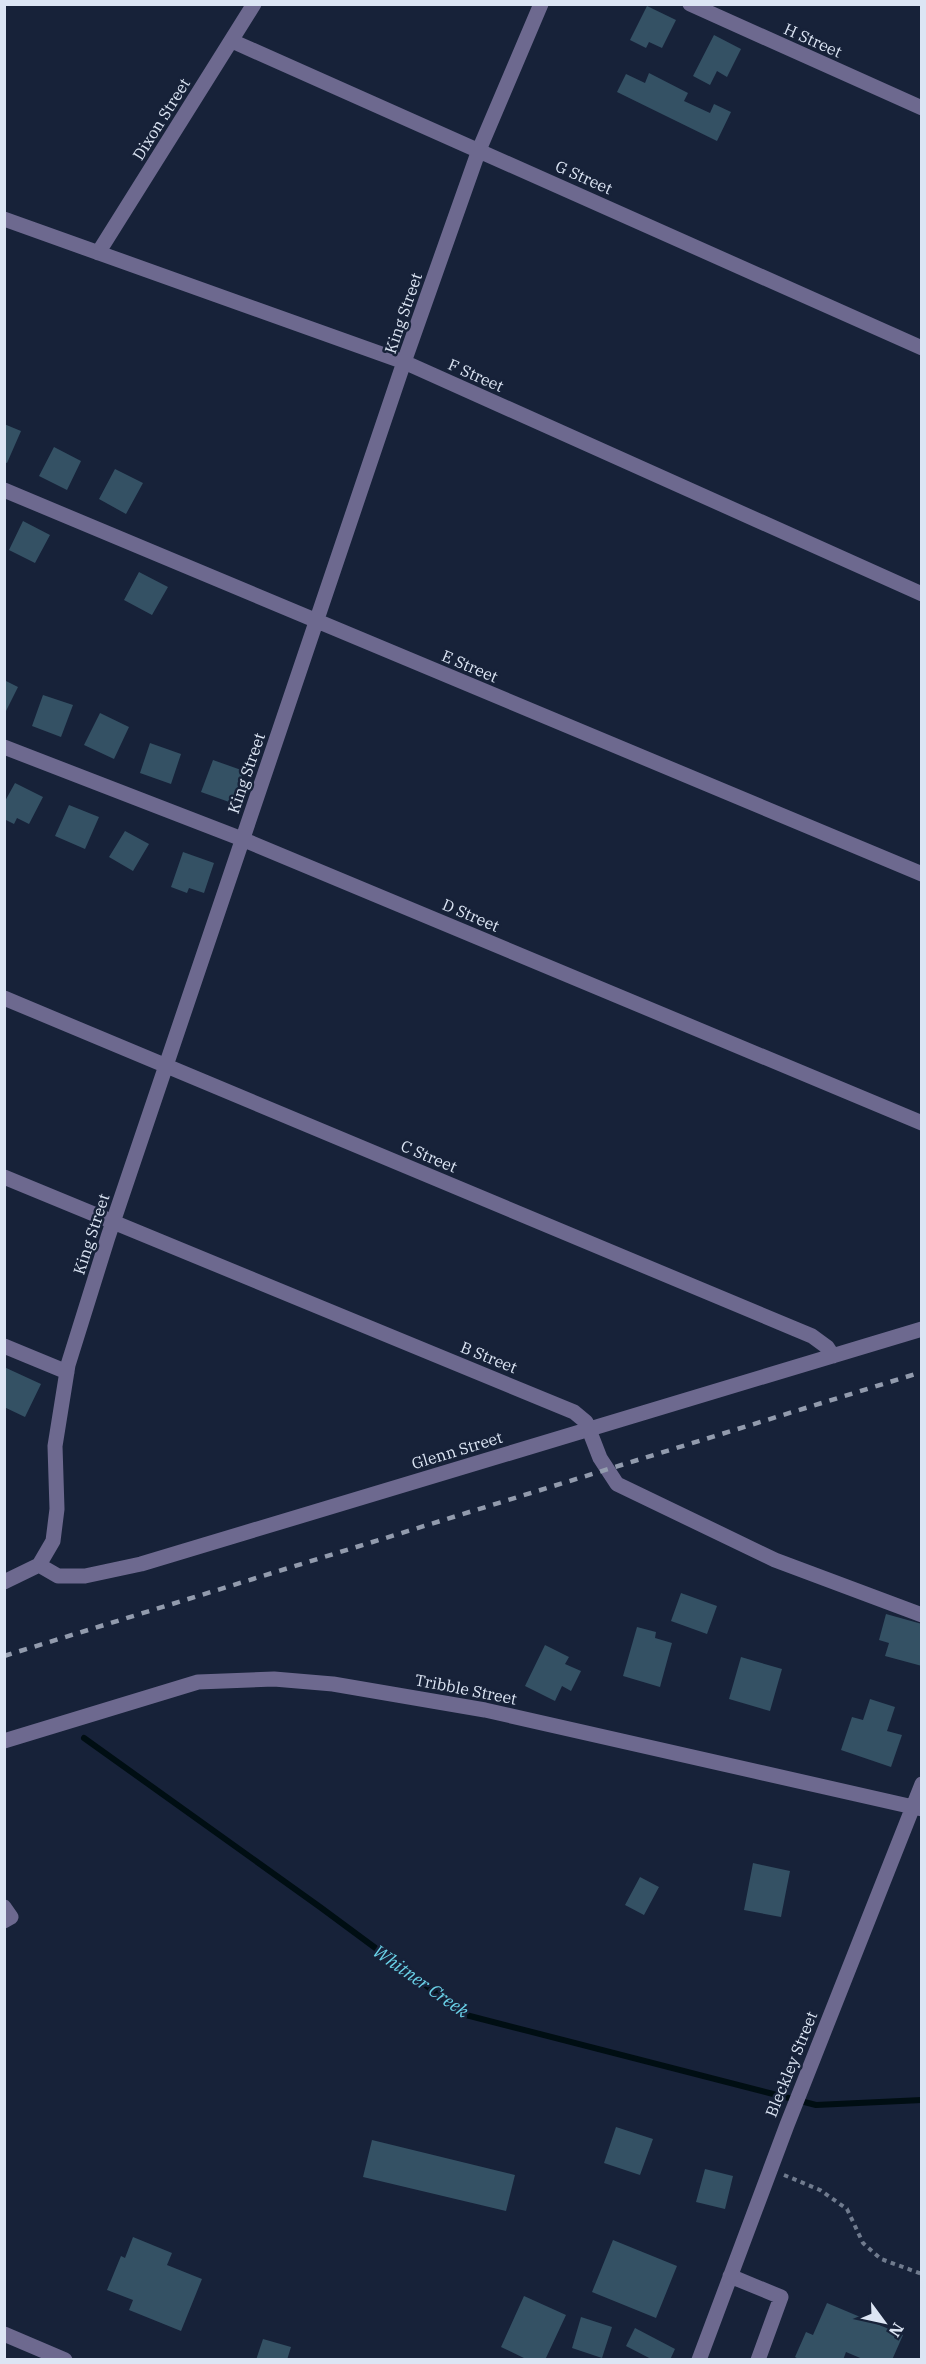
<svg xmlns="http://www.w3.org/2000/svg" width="926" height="2364" font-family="'IBM Plex Serif',serif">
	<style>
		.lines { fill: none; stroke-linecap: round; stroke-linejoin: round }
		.stream { stroke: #000e13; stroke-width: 6 }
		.building { fill: #345164 }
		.path { stroke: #707b8e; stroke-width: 4; stroke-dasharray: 4.5 4.5; stroke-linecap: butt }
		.minor { stroke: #6d698f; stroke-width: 15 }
		.rail { stroke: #929bad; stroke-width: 4.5; stroke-dasharray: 8 8; stroke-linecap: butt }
		.labels { text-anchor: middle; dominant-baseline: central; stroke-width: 5; stroke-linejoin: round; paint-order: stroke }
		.street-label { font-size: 16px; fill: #dce5f4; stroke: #172239 }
		.water-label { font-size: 18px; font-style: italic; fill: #6ad1e8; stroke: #172239 }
	</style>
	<rect width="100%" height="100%" fill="#172239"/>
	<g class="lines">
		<path class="stream" d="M84,1738L320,1907L466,2015L816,2105L922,2100"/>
	</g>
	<path class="building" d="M647,6L676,20L662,48L649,42L646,48L630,40Z
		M714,35L741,49L727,77L717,71L710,85L693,76Z
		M649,73L688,93L684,101L710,113L714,104L731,112L717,141L617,92L626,74L645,83Z
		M4,424L21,431L7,463L4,462Z
		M54,447L81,461L67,490L39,476Z
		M115,469L143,483L126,514L99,499Z
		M23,521L50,535L35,563L9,550Z
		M139,572L168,587L152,615L124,600Z
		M4,680L18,687L4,715Z
		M43,695L73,705L61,737L32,726Z
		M100,713L129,727L114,759L84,745Z
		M150,743L181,754L171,784L140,773Z
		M213,760L244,771L232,803L201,792Z
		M15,783L43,797L29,824L17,818L14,824L4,819V803Z
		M69,805L99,817L85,849L55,836Z
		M125,831L149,844L133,871L109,857Z
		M183,852L214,863L204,893L189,888L187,893L171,887Z
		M4,1367L41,1384L25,1417L4,1407Z
		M681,1593L717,1606L707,1634L671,1621Z
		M886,1614L922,1624V1666L885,1656L889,1643L879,1640Z
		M637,1627L656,1632L655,1638L672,1643L660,1687L623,1676Z
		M545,1645L569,1657L565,1664L581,1671L571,1691L562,1686L555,1701L525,1686Z
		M741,1657L782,1669L770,1711L729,1699Z
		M870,1699L895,1707L887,1731L902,1735L891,1767L841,1750L852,1717L863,1720Z
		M753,1863L790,1871L781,1917L744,1910Z
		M640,1877L659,1887L644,1915L625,1905Z
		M616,2127L653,2139L640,2175L604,2163Z
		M372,2140L515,2175L506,2211L363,2177Z
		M705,2169L733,2176L725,2209L696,2202Z
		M133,2237L172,2253L167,2265L202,2279L181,2331L129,2310L133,2300L107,2290L121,2256L125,2258Z
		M613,2240L677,2266L656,2318L592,2292Z
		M524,2296L566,2315L545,2360H528L501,2347Z
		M827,2303L903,2335L892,2360H865L846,2352L843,2360H800L795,2357L806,2332L813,2335Z
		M581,2317L612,2327L602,2358L572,2348Z
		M635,2328L675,2349L670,2360H653L626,2346Z
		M263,2339L291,2347L287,2360H256Z"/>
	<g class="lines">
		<path class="path" d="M784,2175L820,2190L847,2209L863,2243L881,2259L922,2274"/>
		<path class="minor" d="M690,4L922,108
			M232,41L922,348
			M4,219L404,362L922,594
			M98,253L254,4
			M4,490L922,874
			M4,747L242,839L922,1123
			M4,998L812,1336L827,1347L833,1356
			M4,1177L574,1412L586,1422L600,1458L617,1484L775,1560L922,1615
			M4,1346L67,1372
			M39,1565L53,1541L57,1509L55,1446L68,1365L108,1237L404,362L479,150L541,4
			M39,1565L58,1576H85L141,1564L922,1329
			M4,1582L39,1565
			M4,1741L198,1682L274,1679L333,1684L485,1710L922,1809
			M4,1907L11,1917L4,1921
			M730,2276L781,2297L758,2360
			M4,2334L65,2360
			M699,2360L787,2125L922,1784"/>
		<path class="rail" d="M4,1656L922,1372"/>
	</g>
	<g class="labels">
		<g class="street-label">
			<text transform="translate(813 40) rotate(24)">H Street</text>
			<text transform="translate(161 119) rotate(-58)">Dixon Street</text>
			<text transform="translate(584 177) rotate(24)">G Street</text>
			<text transform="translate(403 313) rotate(-71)">King Street</text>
			<text transform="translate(476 375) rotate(24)">F Street</text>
			<text transform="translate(470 666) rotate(23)">E Street</text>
			<text transform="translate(246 773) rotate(-71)">King Street</text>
			<text transform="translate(471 915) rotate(23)">D Street</text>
			<text transform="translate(429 1156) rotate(23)">C Street</text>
			<text transform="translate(91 1234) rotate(-72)">King Street</text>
			<text transform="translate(489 1357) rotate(22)">B Street</text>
			<text transform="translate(457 1450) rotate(-17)">Glenn Street</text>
			<text transform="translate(466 1689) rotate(11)">Tribble Street</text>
			<text transform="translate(791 2064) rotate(-68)">Bleckley Street</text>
		</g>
		<g class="water-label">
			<text transform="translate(421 1981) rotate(35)">Whitner Creek</text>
		</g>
	</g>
	<rect width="926" height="2364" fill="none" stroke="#dce5f4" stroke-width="12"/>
	<g transform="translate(884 2322) rotate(123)" stroke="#172239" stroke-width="4.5" paint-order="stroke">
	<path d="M0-4.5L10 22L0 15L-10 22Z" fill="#dce5f4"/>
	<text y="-9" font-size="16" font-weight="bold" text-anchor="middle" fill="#dce5f4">N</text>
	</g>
</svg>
